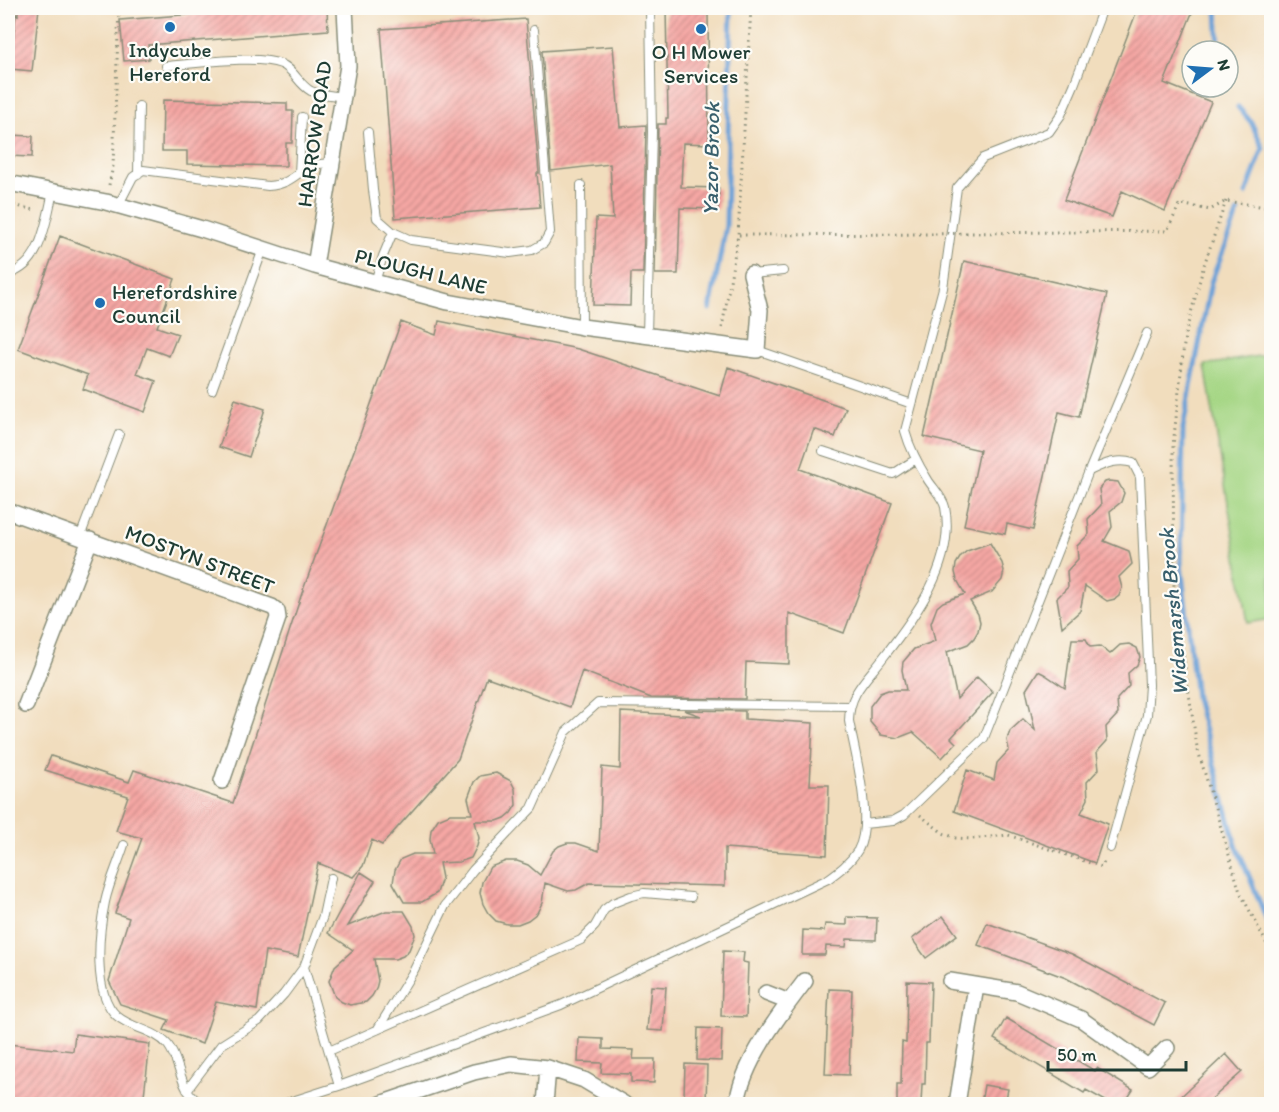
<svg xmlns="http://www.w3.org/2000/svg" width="1279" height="1112" font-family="Itim,sans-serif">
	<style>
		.garden { fill: #a5d684; stroke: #628a5c; stroke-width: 1.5 }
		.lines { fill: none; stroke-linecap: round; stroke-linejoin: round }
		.stream { stroke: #6aa0d7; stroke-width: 5 }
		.building { fill: url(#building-hatch) }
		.service-casing { stroke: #888d78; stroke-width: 10 }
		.minor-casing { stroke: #888d78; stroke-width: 18 }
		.path { stroke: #888d78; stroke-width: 3; stroke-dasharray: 1.5 4.5; stroke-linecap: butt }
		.service { stroke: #fff; stroke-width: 8 }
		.minor { stroke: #fff; stroke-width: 15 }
		.path-bridge { stroke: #888d78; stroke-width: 3; stroke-dasharray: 1.5 4.5; stroke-linecap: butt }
		.poi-dot { fill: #1f6fb2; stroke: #fdfcf7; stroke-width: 2 }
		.labels { text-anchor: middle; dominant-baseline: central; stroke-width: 4.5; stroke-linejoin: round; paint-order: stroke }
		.poi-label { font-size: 21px; fill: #1f3d34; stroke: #fdfcf7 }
		.street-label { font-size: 21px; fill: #1f3d34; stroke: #fdfcf7 }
		.water-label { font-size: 22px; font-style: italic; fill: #39606d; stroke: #fdfcf7 }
	</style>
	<defs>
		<pattern id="building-hatch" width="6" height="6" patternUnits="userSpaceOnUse" patternTransform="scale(1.5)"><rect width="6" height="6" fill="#f6a7a4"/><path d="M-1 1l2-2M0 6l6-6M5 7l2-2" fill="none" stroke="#c78986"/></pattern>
	</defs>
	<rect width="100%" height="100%" fill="#fdfcf7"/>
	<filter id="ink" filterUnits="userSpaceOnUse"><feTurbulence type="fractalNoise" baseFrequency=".0167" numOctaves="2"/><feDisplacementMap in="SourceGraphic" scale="12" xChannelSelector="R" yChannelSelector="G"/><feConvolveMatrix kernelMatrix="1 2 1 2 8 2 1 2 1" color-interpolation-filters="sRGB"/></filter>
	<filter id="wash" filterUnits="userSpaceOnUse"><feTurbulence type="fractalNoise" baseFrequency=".008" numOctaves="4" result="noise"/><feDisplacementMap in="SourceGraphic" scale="24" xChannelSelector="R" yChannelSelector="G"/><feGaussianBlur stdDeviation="1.35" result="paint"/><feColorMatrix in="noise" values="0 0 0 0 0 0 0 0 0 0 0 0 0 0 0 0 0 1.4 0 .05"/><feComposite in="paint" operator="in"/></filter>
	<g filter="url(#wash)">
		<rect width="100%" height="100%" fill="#f1ddbd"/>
		<path class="garden" d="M1271,354V619L1248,623L1205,365Z"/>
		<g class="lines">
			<path class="stream" d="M1217,8L1219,51
				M1238,107L1251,122L1263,148L1246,194
				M1238,212L1211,282L1183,428L1181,564L1196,698L1235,842L1272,932
				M710,309L726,226L731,8"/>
		</g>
		<g id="blocks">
			<path class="building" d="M18,8H39L32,71L10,69L16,14L18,15Z
				M270,8H327L328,30L148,45L149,59L124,61L120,20Z
				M666,8H708L709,144L683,143L681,187L719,188L718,209L680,208L678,274H655L658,124H666V118H668Z
				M1138,8H1194L1164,83L1211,102L1165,211L1122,191L1112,217L1064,200Z
				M526,19L539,173H537L540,207L395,218L381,29Z
				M613,46L620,127L646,125L643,273H631L630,306L593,305L596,218L613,219L610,164L551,171L542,51Z
				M163,100L287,103V111H293L292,143H286V166L187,164V151H162Z
				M8,135L33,136L32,157L8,156Z
				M60,236L175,279L157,327L178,334L169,356L147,348L137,374L156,381L145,412L83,389L88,375L18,349Z
				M964,261L1107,294L1079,417L1059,412L1033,530L1007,524L1005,534L964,525L980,450L924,437Z
				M439,321L578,349L720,396L728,367L846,408L835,437L814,429L800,469L892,503L844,633L789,613V664L746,662L745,699L651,698L582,671L570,707L487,677L458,759L382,845L372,840L363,866L353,877L318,863L298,957L265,951L257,1010L216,1002L202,1044L164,1030L169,1020L120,1004L109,981L129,918L115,913L142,838L116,831L128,796L45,770L51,756L129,782L134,770L233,803L302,593L401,322L436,335Z
				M235,399L265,409L249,457L219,447Z
				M1109,481L1118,482L1124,493L1121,502L1110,511L1112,527L1104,541L1129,551L1132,564L1119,577L1122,588L1119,596L1115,599L1107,601L1085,586L1080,611L1062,627L1057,598L1068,587L1067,571L1078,559L1077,546L1089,534L1088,519L1101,505L1099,489L1105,482Z
				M990,543L1002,563L1004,571L1002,580L992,592L970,601L978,614L980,622L978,631L974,638L968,644L947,652L957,699L977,677L993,692L951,738L956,743L942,758L913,732L898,738L881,735L870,722V706L880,693L888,690H906L902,670L903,662L914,649L935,641L931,623L937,607L943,602L965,594L957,580L955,572L956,564L961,556L967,551Z
				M1072,639H1086L1090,647L1100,646L1110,654L1120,645L1129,644L1137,648L1140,657L1137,665L1128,673L1129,686L1117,699L1118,714L1106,727L1107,741L1097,752L1099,769L1087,782L1088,799L1081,813L1108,824L1095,863L954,811L967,770L994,780L997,763L1009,750L1007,740L1010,731L1023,719L1035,730L1026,690L1038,671L1044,674L1065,688Z
				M684,710L745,711V719L813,723L810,785H829L827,855L725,848V886L589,883L576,890L568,891L545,883L542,903L537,913L528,920L518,924H507L496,921L488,913L483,904L480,893L482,882L490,867L506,861H517L528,865L540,875L553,851L559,846L567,843H576L599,851L602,767L620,769L621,712L701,716Z
				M496,773L511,781L515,789L516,805L511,813L505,818L497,821H475L479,838L477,846L471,858L459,862L439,863L442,878L437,893L422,902H404L393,883L395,870L401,859L413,854H433L430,839L431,830L438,819L450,814H472L468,798L474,782L480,776Z
				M361,872L375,881L348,926L386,911H404L413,926L415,935L409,950L403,956L395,959H374L378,981L376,989L372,996L366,1002L350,1005L342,1002L335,997L329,981L335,966L353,950L328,933Z
				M943,916L957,935L926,958L912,939Z
				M847,917L877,918L876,940L847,939L846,947L826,946L825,955H802L803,930L824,931L825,924L847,925Z
				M987,923L1072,954L1165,1003L1154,1025L1066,978L978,945Z
				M723,951L744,952L743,962L748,963L746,1017L721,1016Z
				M907,981L931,982L929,1043H926L925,1084H922L921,1104H897V1084H901L902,1042L906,1043Z
				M651,986L666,987L663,1031L647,1030Z
				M829,989L852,990L849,1075L825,1074Z
				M1006,1018L1095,1071L1097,1068L1133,1090L1124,1104H1111L1086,1090L1084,1093L994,1039Z
				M698,1028L722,1029L721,1061L697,1060Z
				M75,1034L150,1044L143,1104H8V1044L73,1051Z
				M579,1038L603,1039V1049L634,1050L633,1059H655L654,1083L631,1082V1074L601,1073L602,1063L578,1062Z
				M1226,1054L1242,1072L1206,1104H1173Z
				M685,1064L707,1065L706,1104H688L689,1097L684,1096Z
				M984,1085L1008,1089L1005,1104H981Z"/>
		</g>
	</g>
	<g filter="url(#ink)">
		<use href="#blocks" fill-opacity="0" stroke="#888d78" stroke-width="1.5"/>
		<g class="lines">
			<g class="service-casing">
				<path id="service" d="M166,66C194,64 257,54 281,64C294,69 298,84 311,91C320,95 333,95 343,97
					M368,132L373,190L377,218L393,232L411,240L510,253L532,250L544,243L550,232L534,30
					M299,173L302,117
					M138,174L139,106
					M581,185L582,327
					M118,206L133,177L143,170L268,186C300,184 299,160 332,164
					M8,274C42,266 46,220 53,192
					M751,274L783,271
					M375,282L383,256L393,232
					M647,335L652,132L650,8
					M757,350L912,404
					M212,390L263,249
					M823,451L893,474L916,459
					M1089,471C1105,464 1117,458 1133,463L1140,477L1149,685L1147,715L1110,848
					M80,537L119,434
					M864,824L893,821L904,815L984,738L1089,471L1147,333
					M124,845C118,864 109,883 105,902C99,931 92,994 117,1016C132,1029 154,1029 168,1045C178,1058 179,1078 188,1091C191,1096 196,1100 200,1104
					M304,967L339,1086
					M377,1030L414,970L445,906L473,870L532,808L566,732L598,703L849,706
					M329,1051L581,940L595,926L604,910L613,903L631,896L644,893L691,897
					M187,1090L221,1045L259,1021L284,994L304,967L323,916L331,878
					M283,1104L339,1086L561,1005L828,879C839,871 850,863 858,850C874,822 855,753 849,721C849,693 866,680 882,659C915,617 956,563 945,507C943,498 933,488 928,480C918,464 910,449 905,431L943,288L957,188L983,158L1049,132L1061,115L1074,85L1103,8"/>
			</g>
			<g class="minor-casing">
				<path id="minor" d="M8,183L106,202L202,229L315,266L448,302L582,327L757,350L760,310L751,274
					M315,266L348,66L345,8
					M8,511L272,607L277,611L278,618L222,781
					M26,705L90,540
					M950,981L1017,992L1081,1019L1148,1067L1167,1048
					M766,993L789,1002
					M380,1104L474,1072L511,1064L548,1068L584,1080L624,1104
					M545,1104L548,1068
					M737,1104C742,1063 779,1015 805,981
					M957,1104L976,986"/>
			</g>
			<path class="path" d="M109,185L113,166L119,8
				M1226,201L1204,265L1185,335L1173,446L1174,593L1197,747L1240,892L1272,954
				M8,204L35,210
				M966,233L1167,231L1180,204L1210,210L1226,201L1272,208
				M739,235L935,234
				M722,328L738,235L751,8
				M920,815L943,833L956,838L972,839L1008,835L1102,867L1105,859"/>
			<use href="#service" class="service"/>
			<use href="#minor" class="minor"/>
			<path class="path-bridge" d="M935,234L966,233"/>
		</g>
	</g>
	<g class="poi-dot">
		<circle cx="170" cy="27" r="6"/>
		<circle cx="701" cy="29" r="6"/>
		<circle cx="100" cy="303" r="6"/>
	</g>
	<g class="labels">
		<g class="poi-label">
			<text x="170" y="49">Indycube<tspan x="170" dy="24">Hereford</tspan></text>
			<text x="701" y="51">O H Mower<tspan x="701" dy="24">Services</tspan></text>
			<text x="112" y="291" text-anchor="start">Herefordshire<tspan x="112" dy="24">Council</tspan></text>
		</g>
		<g class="street-label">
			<text transform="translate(314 134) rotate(-82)">HARROW ROAD</text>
			<text transform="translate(421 271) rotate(14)">PLOUGH LANE</text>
			<text transform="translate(200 559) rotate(21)">MOSTYN STREET</text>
		</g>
		<g class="water-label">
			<text transform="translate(711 159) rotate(-89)">Yazor Brook</text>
			<text transform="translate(1173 612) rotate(-95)">Widemarsh Brook</text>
		</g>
	</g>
	<rect width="1279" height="1112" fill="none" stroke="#fdfcf7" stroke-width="30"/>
	<g transform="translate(1210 69) rotate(74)"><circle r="28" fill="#fdfcf7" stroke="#a4b0a9" stroke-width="1.5"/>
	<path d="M0-4.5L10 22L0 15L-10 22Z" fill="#1f6fb2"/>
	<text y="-9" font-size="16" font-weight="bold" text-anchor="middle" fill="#1f3d34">N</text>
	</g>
	<path d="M1048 1061v9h138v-9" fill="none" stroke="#1f3d34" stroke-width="3"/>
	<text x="1057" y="1061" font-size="18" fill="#1f3d34" stroke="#fdfcf7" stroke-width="4.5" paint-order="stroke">50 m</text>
</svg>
